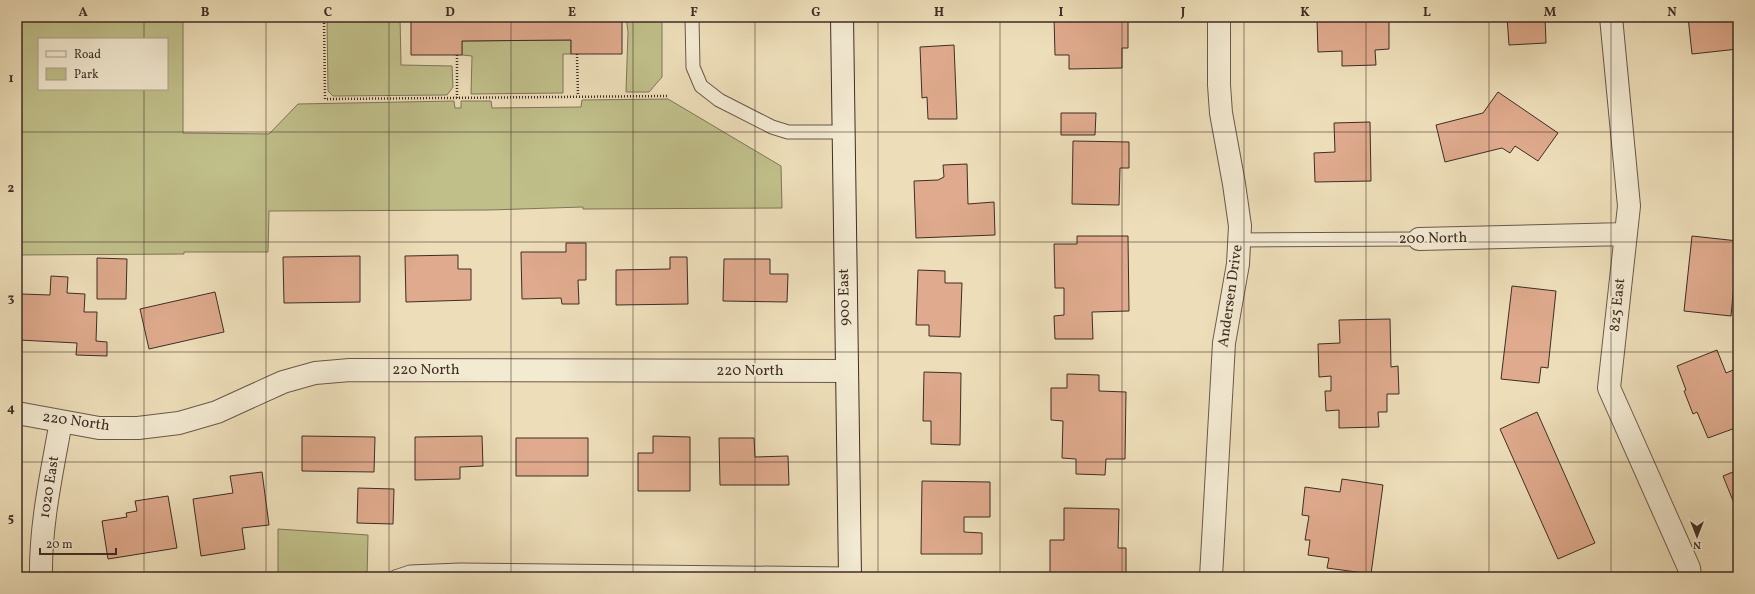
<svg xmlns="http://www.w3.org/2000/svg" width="1755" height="594" font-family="Vollkorn,serif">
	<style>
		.green { fill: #c0bf8a; stroke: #7f7658; fill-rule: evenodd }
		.building { fill: #dfaa8d; stroke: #3e2d25 }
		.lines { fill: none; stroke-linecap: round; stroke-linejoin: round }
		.lane-casing { stroke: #6a594a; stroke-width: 15 }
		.street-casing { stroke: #6a594a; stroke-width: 24 }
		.secondary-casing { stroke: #3e2d25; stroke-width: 24 }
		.path { stroke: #3e2d25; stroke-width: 2.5; stroke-dasharray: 1 2; stroke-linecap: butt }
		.lane { stroke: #f3ead2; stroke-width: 13 }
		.street { stroke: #f3ead2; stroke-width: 22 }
		.secondary { stroke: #f3ead2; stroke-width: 22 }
		.grid { fill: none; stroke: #3e2d25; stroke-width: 1; stroke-opacity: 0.55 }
		.labels { text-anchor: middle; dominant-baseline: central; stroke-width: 3.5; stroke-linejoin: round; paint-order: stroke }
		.street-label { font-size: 15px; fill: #3e2d25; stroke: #f3ead2 }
		.neatline { fill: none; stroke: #3e2d25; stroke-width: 1.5 }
		.grid-label { font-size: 13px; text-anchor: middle; font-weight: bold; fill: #3e2d25 }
	</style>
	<rect width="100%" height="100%" fill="#eddeb9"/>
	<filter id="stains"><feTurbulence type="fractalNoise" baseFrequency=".005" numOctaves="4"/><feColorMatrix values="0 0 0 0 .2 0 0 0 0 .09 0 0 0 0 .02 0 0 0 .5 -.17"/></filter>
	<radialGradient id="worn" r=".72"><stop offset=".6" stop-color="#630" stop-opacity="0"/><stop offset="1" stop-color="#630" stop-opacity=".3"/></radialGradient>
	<path class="green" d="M17,17H183V133L269,134L298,104L454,101L455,108H461V101H491L492,108L581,107L582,100L668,99L781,166L782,208L583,209V207L489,210L269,211L268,252H184V254L17,255ZM39,39H167V89H39Z
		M329,17H400L401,65L452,66L453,87L447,95L333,96L328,91L327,19Z
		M626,17H662V77L649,92H626L628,32Z
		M571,40V54H563V93L471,94L472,56L462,55V41Z
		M278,529L368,535L367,577H278Z"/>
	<path class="building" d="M411,17H622V54H571V40L462,41V55H411Z
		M1054,17H1128V48H1122V68L1069,69V55H1055Z
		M1330,17H1377V19H1389V49L1375,50L1376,65L1342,66V51L1318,52L1317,20H1330Z
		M1507,17H1545L1546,43L1509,45Z
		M1688,17H1738V49L1692,54Z
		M954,45L957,119H928L927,97L922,98L920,47Z
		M1498,92L1558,133L1538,161L1515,146L1510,153L1502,148L1445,162L1436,125L1483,113Z
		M1061,113H1096L1095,135H1061Z
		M1370,122L1371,181L1315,182L1314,153L1335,152L1334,123Z
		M1073,141L1129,142V168H1120L1119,205L1072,204Z
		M967,164L968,204L994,202L995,235L916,238L914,181L938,180L944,177L943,165Z
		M1077,236H1128L1129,311L1092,312L1093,339H1055L1054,316L1064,315V288H1055L1054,244H1077Z
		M1692,236L1738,241L1731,316L1684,311Z
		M566,243H586V280H578L579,304H562L561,298L522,299L521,252H566Z
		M458,255V269H471V300L406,302L405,256Z
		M360,256V302L284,303L283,257Z
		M670,257H687L688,304L616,305V270L670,269Z
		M97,258L127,259L126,299H97Z
		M724,259H770V274H788L787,302L723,301Z
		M918,270L945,271V283H962L960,337L929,336V325H916Z
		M51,276L68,277L67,293L85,294L84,312H97L96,341L107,342V356L76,355L77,343L19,340L21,294L50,295Z
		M1512,286L1556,291L1548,368L1541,367L1539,383L1501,379Z
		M215,292L224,332L149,349L140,309Z
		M1390,319L1391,367L1398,366L1399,394H1387V412H1378L1379,427L1339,428V410L1326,411L1325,391H1331V376L1319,377L1318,344L1340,343L1339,320Z
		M1717,350L1726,373L1738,368V398L1736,399L1738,404V427L1708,438L1697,412L1693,414L1684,391L1686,390L1677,366Z
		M924,372L961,373L960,445L931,444V421H923Z
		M1067,374L1099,375V391L1126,392L1125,459H1106L1105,475L1076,474V459L1062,458L1063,421L1051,420V388H1067Z
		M1537,412L1595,543L1558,559L1500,429Z
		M302,436L375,437L374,472L302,471Z
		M482,436L483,466L460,467V479L415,480V437Z
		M653,436L690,437V491H638V453H653Z
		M516,438H588V476H516Z
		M719,438H754L755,457L788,456L789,485H720Z
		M1738,470V513L1723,476Z
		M262,472L269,525L242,528L245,549L201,556L193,499L233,493L230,476Z
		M1342,479L1383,485L1371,574L1327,568L1329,558L1308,555L1310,540H1305L1309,516L1302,515L1305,487L1340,492Z
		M922,481L990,482V517H964V532L982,533V554H921Z
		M358,488L394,489L393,524L357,523Z
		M168,496L177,548L108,559L102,521L127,517L126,513L137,511L135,501Z
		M1064,508L1119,509L1118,548H1126V577H1061V574H1050V540H1064Z"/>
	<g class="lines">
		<g class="lane-casing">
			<path id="lane" d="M692,17L693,67L701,86L719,100L772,127L788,132H843
				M1240,240L1419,239
				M395,577L410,572L460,570
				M459,577L460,570L849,574"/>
		</g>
		<g class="street-casing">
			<path id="street" d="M1611,17L1629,206L1609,388L1689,568L1690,577
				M1419,239L1626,234
				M17,413L99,428H138L179,423L217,412L283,382L315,373L350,370L846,371
				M41,577C40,525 52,472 61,421
				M1211,577L1224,343L1238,264L1240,226L1234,184L1221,113L1219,85V17"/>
		</g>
		<g class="secondary-casing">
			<path id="secondary" d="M842,17L850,577"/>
		</g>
		<path class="path" d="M324,17L325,99L667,96
			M577,54L578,96
			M457,55V98"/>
		<use href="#lane" class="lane"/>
		<use href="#street" class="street"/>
		<use href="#secondary" class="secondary"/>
	</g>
	<path class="grid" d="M144,17V39M266,17V577M389,17V577M511,17V577M633,17V577M755,17V577M878,17V577M1000,17V577M1122,17V577M1244,17V577M1366,17V577M1489,17V577M1611,17V577M144,89V577M17,132H1738M17,242H1738M17,352H1738M17,462H1738"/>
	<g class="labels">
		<g class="street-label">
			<text transform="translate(1433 239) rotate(-1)">200 North</text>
			<text transform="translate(1231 296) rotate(-82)">Andersen Drive</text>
			<text transform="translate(845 297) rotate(-91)">900 East</text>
			<text transform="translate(1618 305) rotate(-84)">825 East</text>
			<text x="426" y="370">220 North</text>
			<text x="750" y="371">220 North</text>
			<text transform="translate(76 422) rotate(8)">220 North</text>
			<text transform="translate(50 487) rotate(-81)">1020 East</text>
		</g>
	</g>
	<rect width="1755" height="594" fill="none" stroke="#eddeb9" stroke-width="44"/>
	<rect x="38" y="38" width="130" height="52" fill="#f3ead2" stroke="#ab9e8d"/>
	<rect x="46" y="51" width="20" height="6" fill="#f3ead2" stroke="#ab9e8d"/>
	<text x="74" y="58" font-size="12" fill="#3e2d25">Road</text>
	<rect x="46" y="68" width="20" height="12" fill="#c0bf8a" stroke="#ab9e8d"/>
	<text x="74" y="78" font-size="12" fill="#3e2d25">Park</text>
	<g transform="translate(1697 536) rotate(180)" stroke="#f3ead2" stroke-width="3" paint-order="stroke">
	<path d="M0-3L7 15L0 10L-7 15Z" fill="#3e2d25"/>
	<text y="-6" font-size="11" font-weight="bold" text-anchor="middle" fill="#3e2d25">N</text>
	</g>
	<path d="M40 548v6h76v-6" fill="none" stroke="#3e2d25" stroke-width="2"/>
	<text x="46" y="548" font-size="12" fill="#3e2d25" stroke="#f3ead2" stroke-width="3" paint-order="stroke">20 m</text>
	<rect x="22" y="22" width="1711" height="550" class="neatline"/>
	<g class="grid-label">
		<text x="83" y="16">A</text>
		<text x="205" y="16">B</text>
		<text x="328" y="16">C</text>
		<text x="450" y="16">D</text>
		<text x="572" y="16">E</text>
		<text x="694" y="16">F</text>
		<text x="816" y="16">G</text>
		<text x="939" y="16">H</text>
		<text x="1061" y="16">I</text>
		<text x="1183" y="16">J</text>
		<text x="1305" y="16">K</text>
		<text x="1427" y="16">L</text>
		<text x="1550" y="16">M</text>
		<text x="1672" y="16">N</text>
		<text x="11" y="82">1</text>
		<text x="11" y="192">2</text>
		<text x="11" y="302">3</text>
		<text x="11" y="412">4</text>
		<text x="11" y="522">5</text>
	</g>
	<rect width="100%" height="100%" filter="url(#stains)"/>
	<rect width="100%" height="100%" fill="url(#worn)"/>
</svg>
